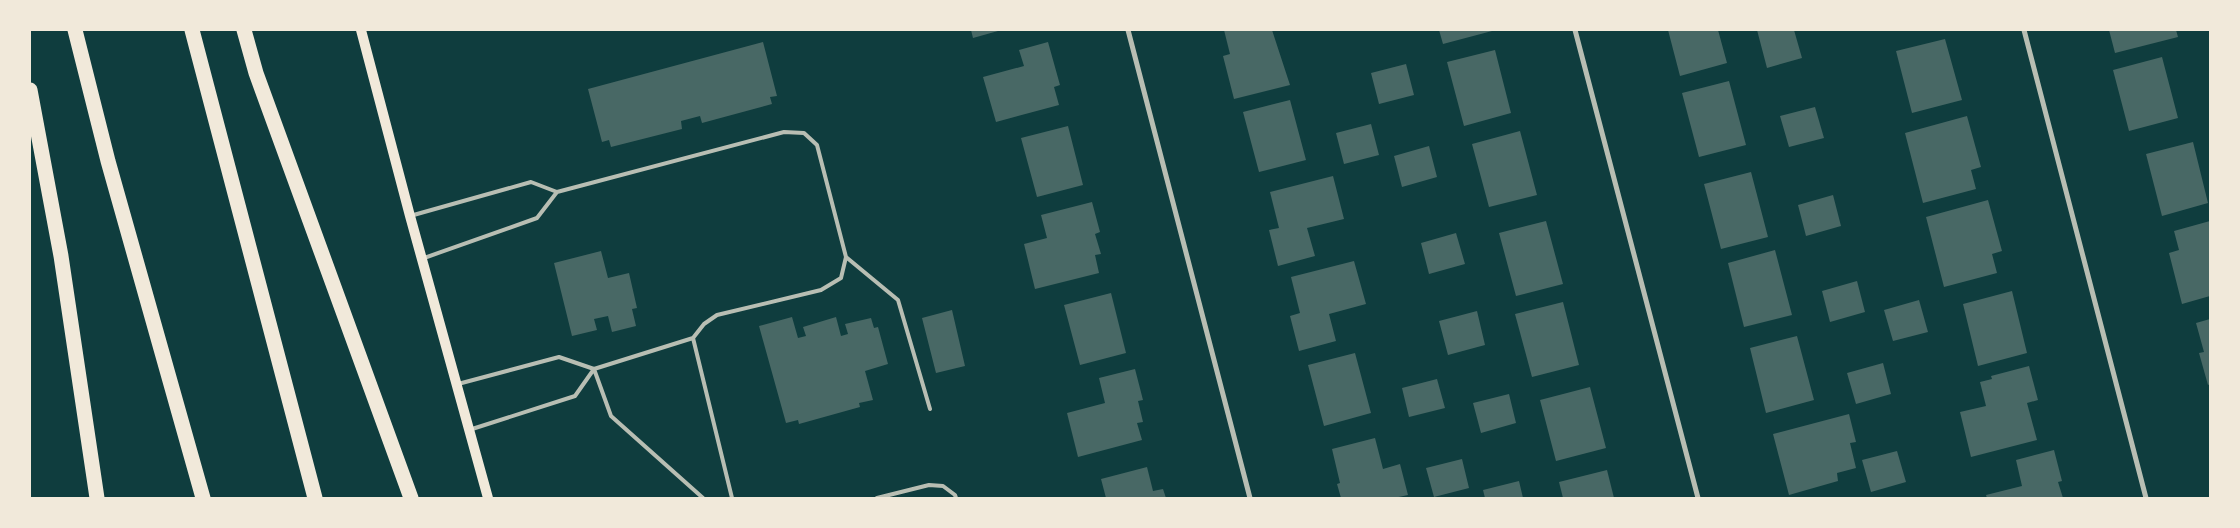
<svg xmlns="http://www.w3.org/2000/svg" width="2240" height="528" font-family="Karla,sans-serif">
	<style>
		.building { fill: #486865 }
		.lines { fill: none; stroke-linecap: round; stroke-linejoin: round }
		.service { stroke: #b8beb3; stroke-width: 4 }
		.minor { stroke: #b8beb3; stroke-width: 5 }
		.secondary { stroke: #f1e9da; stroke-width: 10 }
		.motorway { stroke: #f1e9da; stroke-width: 15 }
	</style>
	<rect width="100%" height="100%" fill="#0f3d3e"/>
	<path class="building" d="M971,30H998V31L973,38Z
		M1224,30H1272L1290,85L1234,99L1223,56L1230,54Z
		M1439,30H1492V31L1443,44Z
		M1668,30H1718L1727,63L1680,76Z
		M1757,30H1794L1802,58L1767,68Z
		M2109,30H2176L2178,37L2115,53Z
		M1945,39L1962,100L1912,113L1896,51Z
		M763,42L777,96L770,97L772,104L702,123L700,116L681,121L682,129L611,147L609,140L602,142L588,89Z
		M1048,42L1060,85L1054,87L1059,105L996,122L983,77L1024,66L1019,50Z
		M1495,50L1511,113L1464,126L1447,62Z
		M2162,57L2178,118L2129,131L2113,70Z
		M1406,64L1414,95L1379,104L1371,73Z
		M1729,81L1746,145L1699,157L1682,93Z
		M1290,100L1306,160L1259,172L1243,112Z
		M1815,107L1824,138L1789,147L1780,116Z
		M1967,116L1981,167L1971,170L1976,189L1923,203L1905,133Z
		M1371,124L1379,155L1344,164L1336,133Z
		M1068,126L1083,185L1037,197L1021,138Z
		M1520,131L1537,195L1489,207L1472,144Z
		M2193,142L2208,203L2162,216L2146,154Z
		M1429,146L1437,177L1402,187L1394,156Z
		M1751,172L1768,237L1721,249L1704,184Z
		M1333,176L1344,219L1307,228L1315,256L1278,266L1269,230L1279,228L1270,192Z
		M1833,195L1841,226L1806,236L1798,205Z
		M1988,200L2002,251L1992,254L1997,273L1944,287L1926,217Z
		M1092,202L1100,232L1095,234L1101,254L1095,255L1099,273L1035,289L1024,244L1047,238L1041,215Z
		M1546,221L1563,284L1516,296L1499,233Z
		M2210,221V296L2182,304L2169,253L2179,250L2174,231Z
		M1456,233L1465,264L1429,274L1421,243Z
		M1775,250L1792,315L1744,327L1728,263Z
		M601,251L608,278L629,273L637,308L632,309L636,326L612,332L608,316L594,319L597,330L572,336L554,263Z
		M1354,261L1366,304L1329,314L1336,341L1299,351L1290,316L1300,313L1291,277Z
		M1857,281L1865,312L1830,322L1822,291Z
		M2012,291L2027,353L1978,366L1963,304Z
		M1111,293L1126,353L1080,365L1064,305Z
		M1919,300L1928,332L1893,341L1884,310Z
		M1563,302L1579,365L1532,377L1515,314Z
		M952,310L965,366L936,373L922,318Z
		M1477,311L1485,345L1448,355L1439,321Z
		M792,317L798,338L806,336L803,327L836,317L841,336L848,334L845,324L871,318L874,328L878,327L888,364L865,371L873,400L859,403L860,407L799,424L798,420L786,423L759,326Z
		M2210,319V384L2208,385L2199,353L2204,352L2196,323Z
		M1797,336L1814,400L1766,413L1750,348Z
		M1355,353L1371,413L1324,426L1308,365Z
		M1883,363L1891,394L1856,404L1847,373Z
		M2029,366L2038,400L2027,403L2037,440L1971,457L1960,412L1986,406L1980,382L1992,379L1991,376Z
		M1135,369L1143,400L1138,401L1143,422L1137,423L1142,440L1078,457L1067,413L1105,403L1099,378Z
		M1437,379L1445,408L1409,417L1402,388Z
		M1590,387L1606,448L1556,461L1540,400Z
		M1509,394L1516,423L1481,433L1473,403Z
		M1849,414L1856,442L1850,443L1856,468L1837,473L1838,481L1789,495L1773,434Z
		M1375,438L1383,469L1400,464L1408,495L1394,498H1341L1337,484L1340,483L1332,449Z
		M2054,450L2062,481L2058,482L2063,498H1987L1986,495L2022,486L2016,460Z
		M1897,451L1906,482L1871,492L1862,460Z
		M1462,459L1469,488L1434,497L1426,468Z
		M1147,467L1153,491L1163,489L1166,498H1106L1101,479Z
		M1607,470L1614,498H1563L1559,482Z
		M1519,481L1523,498H1485L1483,490Z"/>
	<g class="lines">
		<path class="service" d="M557,192L784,132L804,133L817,145L846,257L841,278L821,290L717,315L704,324L693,338L594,369L611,416L703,498
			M410,216L531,182L557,192L537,218L424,258
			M846,257L898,300L930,409
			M693,338L732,498
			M458,384L559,357L594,369L575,396L469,430
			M877,498L929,485L943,486L955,495L956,498"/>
		<path class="minor" d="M1128,30L1250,498
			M1575,30L1698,498
			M2024,30L2146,498"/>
		<path class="secondary" d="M361,30L410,216L488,498"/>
		<path class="motorway" d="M75,30L108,161L203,498
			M192,30L315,498
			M244,30L256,73L411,498
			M30,90L61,256L97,498"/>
	</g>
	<rect width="2240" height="528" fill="none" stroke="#f1e9da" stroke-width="62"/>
</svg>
